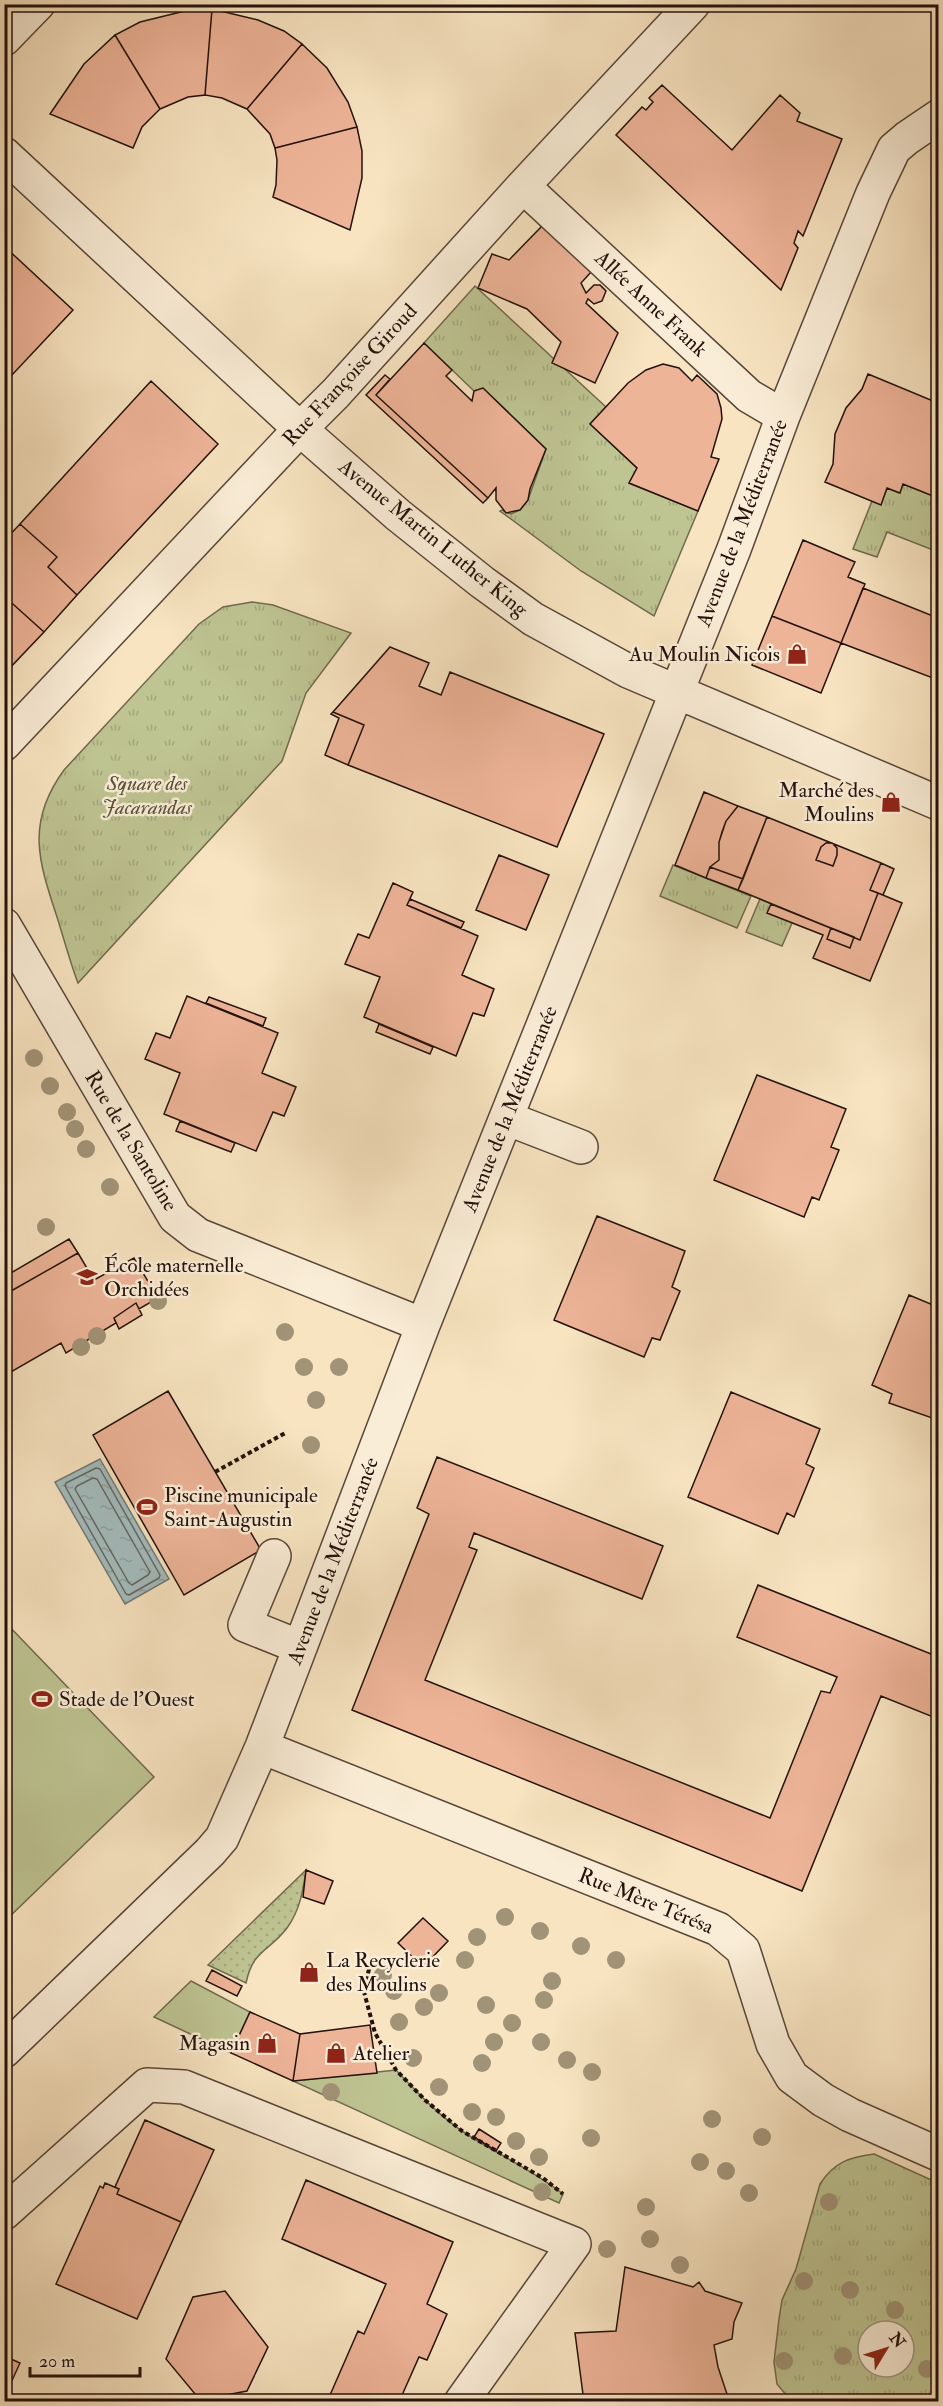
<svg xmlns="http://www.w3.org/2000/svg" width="943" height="2406" font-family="'IM FELL Double Pica',serif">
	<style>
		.grass { fill: url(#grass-dots); stroke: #706a4e; stroke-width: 1.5 }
		.park { fill: url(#park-tufts); stroke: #706a4e; stroke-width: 1.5; fill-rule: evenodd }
		.garden { fill: #bec492; stroke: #706a4e; stroke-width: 1.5 }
		.water { fill: url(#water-ripples); stroke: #707876; stroke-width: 1.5 }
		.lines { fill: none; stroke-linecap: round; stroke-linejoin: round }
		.shore { stroke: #636664; stroke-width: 1.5 }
		.building { fill: #eeb498; stroke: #23110b; stroke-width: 1.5 }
		.minor-casing { stroke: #584638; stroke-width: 36 }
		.path { stroke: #23110b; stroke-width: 4; stroke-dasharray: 4.5 3; stroke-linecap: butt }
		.minor { stroke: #faedd7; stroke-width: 33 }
		.tree { fill: #a19377 }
		.labels { text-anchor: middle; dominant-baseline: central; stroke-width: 5; stroke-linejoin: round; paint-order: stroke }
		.street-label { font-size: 21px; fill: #23110b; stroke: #faedd7 }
		.poi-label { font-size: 21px; fill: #23110b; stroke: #faedd7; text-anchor: start }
		.park-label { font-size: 21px; font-style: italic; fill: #59503a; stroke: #faedd7 }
	</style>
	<defs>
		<pattern id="grass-dots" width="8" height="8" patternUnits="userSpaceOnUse" patternTransform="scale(1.5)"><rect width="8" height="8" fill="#bec492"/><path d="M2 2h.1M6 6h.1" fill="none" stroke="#a3a77d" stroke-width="1.8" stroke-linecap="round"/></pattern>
		<pattern id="park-tufts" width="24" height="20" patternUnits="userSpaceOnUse" patternTransform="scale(1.5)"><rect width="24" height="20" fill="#bec492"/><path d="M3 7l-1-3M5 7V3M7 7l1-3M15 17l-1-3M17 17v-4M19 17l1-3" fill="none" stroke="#a3a77d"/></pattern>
		<pattern id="water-ripples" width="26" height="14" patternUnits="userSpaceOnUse" patternTransform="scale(1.5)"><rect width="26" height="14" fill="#a3bcbe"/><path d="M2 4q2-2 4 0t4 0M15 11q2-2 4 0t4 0" fill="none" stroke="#8ca1a2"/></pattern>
	</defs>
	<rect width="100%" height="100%" fill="#f8e4c1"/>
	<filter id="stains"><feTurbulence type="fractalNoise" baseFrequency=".00333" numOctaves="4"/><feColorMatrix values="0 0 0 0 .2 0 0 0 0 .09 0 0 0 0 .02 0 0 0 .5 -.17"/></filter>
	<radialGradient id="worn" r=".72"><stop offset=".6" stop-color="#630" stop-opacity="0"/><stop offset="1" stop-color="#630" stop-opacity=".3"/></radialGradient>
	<path class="grass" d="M306,1870C303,1891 300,1910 287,1928C269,1952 253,1949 246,1983L208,1965Z"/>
	<path class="park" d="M475,286L606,407L590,424L637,468L629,483L698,511L654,616L581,571L500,511L502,510L511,514L520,510L528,500L546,449L483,388L474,391L424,343Z
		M903,484L938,498V552L887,532L877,557L853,549L872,501L881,504L887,488L899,493Z
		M252,602L273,605L351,633L306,693L282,761L78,983C70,962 64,939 57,917C38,860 26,822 64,770L199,624L223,607Z
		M673,865L751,896L737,928L660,896Z
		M760,899L796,914L782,946L746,932Z
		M874,2154L938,2183V2401H791L777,2384L774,2362L779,2319L782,2300L796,2269L820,2184C834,2162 850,2157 874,2154ZM868,2331H904V2367H868Z"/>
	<path class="garden" d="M5,1622L154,1777L5,1921Z
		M191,1981L250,2012L231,2053L154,2017Z
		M396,2070C417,2092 439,2116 465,2133C497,2154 533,2170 563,2194L559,2203L293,2081Z"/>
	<path class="water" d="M100,1459L169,1579L125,1604L55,1482Z"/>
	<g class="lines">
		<path class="shore" d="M96,1468L100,1469L160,1575L159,1578L129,1595L126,1594L65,1486L66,1483Z
			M93,1478L97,1479L150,1572L148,1575L132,1585L129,1583L75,1489L77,1486Z"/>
	</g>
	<path class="building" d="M193,9H212L205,95L188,97L160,109L115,35L140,22Z
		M212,9L258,20L284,31L302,44L247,109L222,98L205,95Z
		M115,35L160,109L142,127L133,148L50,114L84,64Z
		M302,44L327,68L348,102L357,127L275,148L270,134L247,109Z
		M662,85L732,150L780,95L800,113L797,121L842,139L803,236L798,231L794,243L798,248L781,290L616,135L642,107L646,110L653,102L649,98Z
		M357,127L362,151V178L350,230L273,197L276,185L277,160L275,148Z
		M539,222L591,272L581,283L586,293L594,285H600L606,291L602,301L594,304L588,299L586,303L618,333L595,383L552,363L561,342L527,309L478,288L492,254L509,260L541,227Z
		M4,246L73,310L11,376L4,370Z
		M424,343L452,370L446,376L472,401L474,391L483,388L546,449L530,489L528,500L520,510L506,513L496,500V488L488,498L376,395Z
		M663,364L679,368L692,381L697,375L717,394L721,408L722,419L711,457L719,459L698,511L629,483L637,468L590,424L628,383L646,370Z
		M868,374L938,403V498L903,484L900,493L887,488L881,505L825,482L833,464L835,434L846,408L862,389Z
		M385,375L390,379L376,395L488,498L483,503L366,395Z
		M151,381L218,444L77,595L48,567L57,557L20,524Z
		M20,524L57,557L48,567L77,595L44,632L4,596V541Z
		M803,540L855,562L848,577L865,584L841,643L772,616Z
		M863,588L938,618V680L841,643Z
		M863,588L938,618V680L841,643Z
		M4,596L44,632L4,674Z
		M772,616L841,643L821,693L752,665Z
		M390,647L429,663L419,686L441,695L450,672L604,734L557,847L348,765L364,725L333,712Z
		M333,712L364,725L348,765L325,755L339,718L331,714Z
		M704,792L738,806L726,821L719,842V860L710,867L706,878L675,865Z
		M738,806L767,817L743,879L710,867L719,860V842L722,832L726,821Z
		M767,817L881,863L870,890L878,893L860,940L738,890Z
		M826,843H832L837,848V855L833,866L816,860L821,847Z
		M499,855L549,875L526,930L476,910Z
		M881,863L894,869L883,895L870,890Z
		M710,867L743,879L738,890L706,878Z
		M393,883L413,892L407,905L478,936L462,975L494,989L484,1016L473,1013L456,1056L364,1017L380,977L345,964L358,934L369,938Z
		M878,893L902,903L870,981L813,958L823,935L767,913L771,904L860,940Z
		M410,899L464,922L461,928L407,905Z
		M831,928L854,937L850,948L827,939Z
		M187,996L278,1033L262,1073L296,1087L284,1116L273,1112L256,1151L164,1114L180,1073L145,1059L156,1033L170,1038Z
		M209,997L266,1018L263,1026L206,1003Z
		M379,1024L433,1047L430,1054L376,1032Z
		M757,1075L846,1109L831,1147L839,1150L819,1200L812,1197L804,1217L714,1180Z
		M180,1121L235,1143L231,1152L176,1131Z
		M597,1216L685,1251L672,1287L680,1291L660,1340L652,1338L644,1357L554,1320Z
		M69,1239L78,1253L4,1295V1277Z
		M78,1253L94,1280L134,1258L158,1298L139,1309L136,1303L114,1318L116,1323L66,1353L61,1343L4,1376V1295Z
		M909,1295L938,1307V1420L889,1403L892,1394L872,1385Z
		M136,1303L142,1315L119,1329L114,1318Z
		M168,1391L261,1550L184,1595L93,1435Z
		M731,1392L820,1429L806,1464L814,1468L794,1517L787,1513L778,1534L688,1497Z
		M437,1457L663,1546L642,1599L474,1533L469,1547L477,1550L425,1680L770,1818L821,1691L830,1693L837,1677L737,1637L758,1585L931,1654L938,1635V1719L881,1696L802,1891L352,1710L429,1514L417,1508Z
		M306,1870L333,1881L324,1904L303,1897Z
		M423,1918L448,1941L423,1967L398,1943Z
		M212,1970L242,1986L237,1996L206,1981Z
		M250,2012L300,2034L293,2081L231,2053Z
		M370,2025L377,2073L293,2081L300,2034Z
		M145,2120L214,2150L181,2222L117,2194L119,2189L115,2187Z
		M479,2129L501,2143L496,2151L474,2137Z
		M306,2180L453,2242L427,2304L447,2314L427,2360L419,2357L399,2402H327L358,2331L364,2334L386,2284L282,2239Z
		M105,2183L119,2189L117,2194L181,2222L137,2319L56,2284L100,2186L103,2188Z
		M625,2267L693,2287L699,2282L705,2291L742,2303L734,2322L732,2339L714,2345L718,2367L727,2394L710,2402H584L575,2333L616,2331Z
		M225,2291L268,2347L247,2391L200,2400L166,2359L193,2297Z
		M4,2356L20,2363L4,2398Z"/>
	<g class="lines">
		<g class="minor-casing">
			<path id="minor" d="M4,39L38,4
				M4,154L300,429L398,515L482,582L533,619L628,671L938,803
				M523,186L749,396L783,416
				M4,744L300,429L336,393L523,186L693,4
				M4,925L175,1217L198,1235L423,1325
				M506,1118L581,1147
				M274,1556L245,1625L300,1647
				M262,1747L718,1929L743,1950L773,2044L792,2077L823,2100L850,2115L938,2154
				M4,2051L210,1852L222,1838L262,1747L423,1325L734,549L783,416L873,193L894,149L907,138L938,117
				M4,2213L147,2085L184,2087L574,2244L461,2402"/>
		</g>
		<path class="path" d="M215,1472L287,1432
			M369,1969L364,1992L375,2033L396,2070L425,2100L462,2131L543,2178L563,2194"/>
		<use href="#minor" class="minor"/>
	</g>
	<g class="tree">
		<circle cx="34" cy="1058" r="9"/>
		<circle cx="50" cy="1086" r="9"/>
		<circle cx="67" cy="1112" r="9"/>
		<circle cx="75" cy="1129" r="9"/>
		<circle cx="86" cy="1149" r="9"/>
		<circle cx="110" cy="1187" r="9"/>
		<circle cx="46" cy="1227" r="9"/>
		<circle cx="158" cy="1301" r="9"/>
		<circle cx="285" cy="1332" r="9"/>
		<circle cx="97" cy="1336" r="9"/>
		<circle cx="81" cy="1347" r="9"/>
		<circle cx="304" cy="1367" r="9"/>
		<circle cx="339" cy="1367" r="9"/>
		<circle cx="316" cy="1400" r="9"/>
		<circle cx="311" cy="1445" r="9"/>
		<circle cx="505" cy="1917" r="9"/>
		<circle cx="540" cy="1931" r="9"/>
		<circle cx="477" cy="1937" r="9"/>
		<circle cx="581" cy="1946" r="9"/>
		<circle cx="465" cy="1960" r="9"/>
		<circle cx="616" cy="1960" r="9"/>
		<circle cx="383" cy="1975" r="9"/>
		<circle cx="552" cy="1981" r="9"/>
		<circle cx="394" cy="1991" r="9"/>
		<circle cx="439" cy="1993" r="9"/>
		<circle cx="544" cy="2000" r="9"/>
		<circle cx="486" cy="2005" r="9"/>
		<circle cx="424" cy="2007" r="9"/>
		<circle cx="399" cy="2022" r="9"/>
		<circle cx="512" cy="2023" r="9"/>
		<circle cx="494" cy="2042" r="9"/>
		<circle cx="541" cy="2042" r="9"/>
		<circle cx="413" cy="2058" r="9"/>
		<circle cx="567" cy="2060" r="9"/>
		<circle cx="482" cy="2063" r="9"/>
		<circle cx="592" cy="2072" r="9"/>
		<circle cx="439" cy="2087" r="9"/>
		<circle cx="331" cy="2092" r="9"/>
		<circle cx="472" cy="2112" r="9"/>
		<circle cx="496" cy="2117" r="9"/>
		<circle cx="712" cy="2119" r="9"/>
		<circle cx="762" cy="2137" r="9"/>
		<circle cx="591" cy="2138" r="9"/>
		<circle cx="516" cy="2141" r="9"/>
		<circle cx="539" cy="2157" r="9"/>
		<circle cx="700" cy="2162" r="9"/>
		<circle cx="726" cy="2171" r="9"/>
		<circle cx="542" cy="2192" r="9"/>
		<circle cx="749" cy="2193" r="9"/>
		<circle cx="829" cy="2202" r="9"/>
		<circle cx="646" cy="2207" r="9"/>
		<circle cx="650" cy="2239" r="9"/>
		<circle cx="607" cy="2249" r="9"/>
		<circle cx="680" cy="2265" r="9"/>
		<circle cx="804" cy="2281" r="9"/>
		<circle cx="850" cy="2290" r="9"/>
		<circle cx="895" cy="2310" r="9"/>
		<circle cx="843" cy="2356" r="9"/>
		<circle cx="784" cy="2361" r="9"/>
		<circle cx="927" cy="2369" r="9"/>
	</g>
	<defs>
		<g id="shop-bare" transform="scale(1.62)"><path d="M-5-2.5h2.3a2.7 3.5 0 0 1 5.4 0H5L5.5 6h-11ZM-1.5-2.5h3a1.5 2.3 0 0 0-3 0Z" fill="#8f2418" stroke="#faedd7" stroke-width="2.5" paint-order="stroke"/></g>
		<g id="school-bare" transform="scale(1.62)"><path d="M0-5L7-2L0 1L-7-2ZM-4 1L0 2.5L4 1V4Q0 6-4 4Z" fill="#8f2418" stroke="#faedd7" stroke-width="2.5" paint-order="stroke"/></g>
		<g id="stadium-bare" transform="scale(1.62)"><path d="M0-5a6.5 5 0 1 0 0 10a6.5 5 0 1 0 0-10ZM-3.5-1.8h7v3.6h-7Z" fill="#8f2418" stroke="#faedd7" stroke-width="2.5" paint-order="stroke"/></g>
	</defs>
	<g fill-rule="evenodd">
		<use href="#shop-bare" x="797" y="654"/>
		<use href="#shop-bare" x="891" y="802"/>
		<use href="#school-bare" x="87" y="1277"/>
		<use href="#stadium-bare" x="147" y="1507"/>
		<use href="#stadium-bare" x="42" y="1699"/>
		<use href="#shop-bare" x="309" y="1972"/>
		<use href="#shop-bare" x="267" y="2043"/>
		<use href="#shop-bare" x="336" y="2053"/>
	</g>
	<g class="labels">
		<g class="street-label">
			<text transform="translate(651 304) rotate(43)">Allée Anne Frank</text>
			<text transform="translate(350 375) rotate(-47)">Rue Françoise Giroud</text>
			<text transform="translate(742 523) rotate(-69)">Avenue de la Méditerranée</text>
			<text transform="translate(433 538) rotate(39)">Avenue Martin Luther King</text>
			<text transform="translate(510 1109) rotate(-68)">Avenue de la Méditerranée</text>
			<text transform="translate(131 1141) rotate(59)">Rue de la Santoline</text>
			<text transform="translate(333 1561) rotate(-69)">Avenue de la Méditerranée</text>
			<text transform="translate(646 1901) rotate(22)">Rue Mère Térésa</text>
		</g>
		<g class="poi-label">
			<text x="780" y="654" text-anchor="end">Au Moulin Nicois</text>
			<text x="874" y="790" text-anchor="end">Marché des<tspan x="874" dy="24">Moulins</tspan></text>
			<text x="104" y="1265">École maternelle<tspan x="104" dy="24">Orchidées</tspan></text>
			<text x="164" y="1495">Piscine municipale<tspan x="164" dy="24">Saint-Augustin</tspan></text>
			<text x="59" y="1699">Stade de l'Ouest</text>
			<text x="326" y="1960">La Recyclerie<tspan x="326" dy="24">des Moulins</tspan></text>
			<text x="250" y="2043" text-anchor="end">Magasin</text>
			<text x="353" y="2053">Atelier</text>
		</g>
		<g class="park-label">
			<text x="147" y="783">Square des<tspan x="147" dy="24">Jacarandas</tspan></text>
		</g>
	</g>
	<rect width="943" height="2406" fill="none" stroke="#f8e4c1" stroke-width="24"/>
	<rect x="6" y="6" width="931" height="2394" fill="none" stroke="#23110b" stroke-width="3"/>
	<rect x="12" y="12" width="919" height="2382" fill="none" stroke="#23110b" stroke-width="1.5"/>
	<g transform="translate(886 2349) rotate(52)"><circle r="28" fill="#faedd7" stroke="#a49585" stroke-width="1.5"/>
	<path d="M0-4.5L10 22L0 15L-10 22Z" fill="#8f2418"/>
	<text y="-9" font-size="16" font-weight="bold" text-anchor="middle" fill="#23110b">N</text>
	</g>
	<path d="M30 2367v9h110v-9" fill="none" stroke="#23110b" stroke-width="3"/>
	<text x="39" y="2367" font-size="18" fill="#23110b" stroke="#faedd7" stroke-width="4.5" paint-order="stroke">20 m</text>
	<rect width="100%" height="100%" filter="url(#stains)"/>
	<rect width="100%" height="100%" fill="url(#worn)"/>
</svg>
